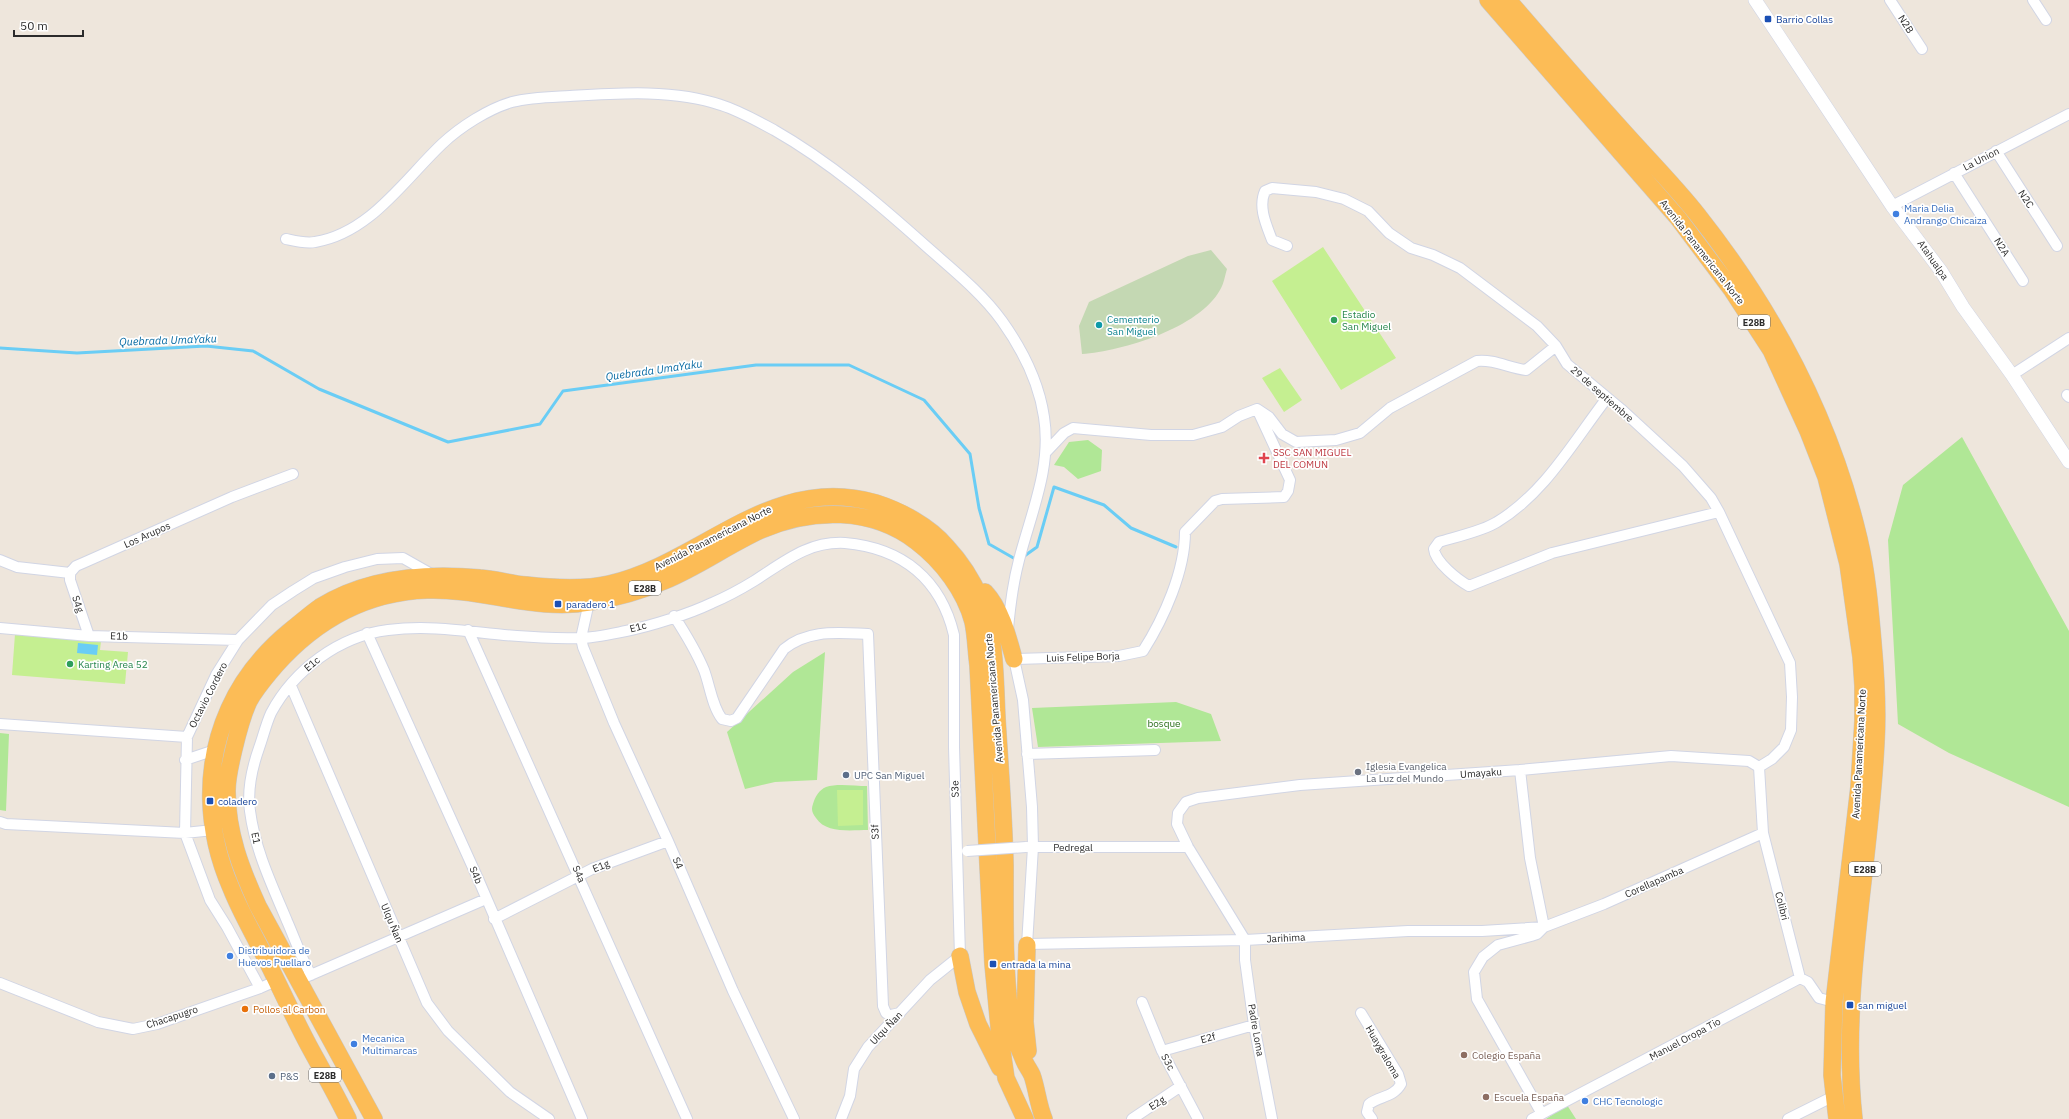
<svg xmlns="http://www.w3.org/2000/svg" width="2069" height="1119" font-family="'IBM Plex Sans',sans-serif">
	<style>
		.green { fill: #b0e796 }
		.cemetery { fill: #c4d8b3 }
		.pitch { fill: #c5ef91 }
		.water { fill: #6acdf5 }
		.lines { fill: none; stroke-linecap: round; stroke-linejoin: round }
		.stream { stroke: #6acdf5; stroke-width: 3 }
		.minor-casing { stroke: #d1d5e4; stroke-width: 12 }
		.tertiary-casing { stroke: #d1d5e4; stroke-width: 14 }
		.trunk-casing { stroke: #c8c8c8; stroke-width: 18 }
		.minor { stroke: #fff; stroke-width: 10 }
		.tertiary { stroke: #fff; stroke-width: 13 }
		.trunk { stroke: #fcbc56; stroke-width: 17 }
		.minor-bridge-casing { stroke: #d1d5e4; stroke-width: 12; stroke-linecap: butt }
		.minor-bridge { stroke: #fff; stroke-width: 10 }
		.transit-dot { fill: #1a4fb4; stroke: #fff; stroke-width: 1.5 }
		.shop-dot { fill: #3f7fe0; stroke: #fff; stroke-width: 1.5 }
		.leisure-dot { fill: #2e9e5b; stroke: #fff; stroke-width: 1.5 }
		.culture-dot { fill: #0f9aa8; stroke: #fff; stroke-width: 1.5 }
		.health-dot { fill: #e0444e; stroke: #fff; stroke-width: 1.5 }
		.worship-dot { fill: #6b7280; stroke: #fff; stroke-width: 1.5 }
		.service-dot { fill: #5c6f8a; stroke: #fff; stroke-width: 1.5 }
		.food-dot { fill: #e8710a; stroke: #fff; stroke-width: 1.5 }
		.education-dot { fill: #8d6e63; stroke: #fff; stroke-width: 1.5 }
		.labels { text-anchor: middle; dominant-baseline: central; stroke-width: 3.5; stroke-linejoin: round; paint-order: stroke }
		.shield { fill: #fff; stroke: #6b6b6b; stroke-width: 1 }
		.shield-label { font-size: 9px; font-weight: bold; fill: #2b2b2b }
		.transit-label { font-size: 10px; fill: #164399; stroke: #fff; text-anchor: start }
		.street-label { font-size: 10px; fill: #2b2b2b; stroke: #fff }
		.shop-label { font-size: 10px; fill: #366cbe; stroke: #fff; text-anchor: start }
		.leisure-label { font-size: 10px; fill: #27864d; stroke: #fff; text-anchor: start }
		.culture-label { font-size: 10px; fill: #0d838f; stroke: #fff; text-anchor: start }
		.health-label { font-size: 10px; fill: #be3a42; stroke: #fff; text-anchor: start }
		.park-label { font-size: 10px; fill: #276c17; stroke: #fff }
		.worship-label { font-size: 10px; fill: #5b616d; stroke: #fff; text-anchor: start }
		.service-label { font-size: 10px; fill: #4e5e75; stroke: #fff; text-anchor: start }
		.food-label { font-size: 10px; fill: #c56008; stroke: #fff; text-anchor: start }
		.education-label { font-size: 10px; fill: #785e54; stroke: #fff; text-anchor: start }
		.water-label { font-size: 11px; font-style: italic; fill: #076aa3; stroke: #fff }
	</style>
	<rect width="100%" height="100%" fill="#eee6dc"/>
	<path class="green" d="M1962,437L2069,631V807L1949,753L1898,724L1888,540L1903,485Z
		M1088,440L1102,450L1101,471L1078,479L1064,467L1054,465L1069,442Z
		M825,652L817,780L775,782L745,789L727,732L793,672Z
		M1176,702L1211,714L1221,741L1038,747L1032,708Z
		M0,733L9,734L6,811L0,810Z
		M867,786L868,830C852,830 826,834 816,818C812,813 811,809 813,804C815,797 819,790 826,787C837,783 855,786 867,786Z
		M1567,1105L1576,1119H1546Z"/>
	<path class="cemetery" d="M1211,250L1227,269C1225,275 1224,284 1220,290C1199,328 1123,351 1082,354L1079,326L1089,302L1188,256Z"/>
	<path class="pitch" d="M1323,247L1396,358L1341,390L1272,281Z
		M1280,368L1302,400L1284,412L1262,378Z
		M15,634L101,641L100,650L128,652L125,684L12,675Z
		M837,790H863V825L838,826Z"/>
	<path class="water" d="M78,643L98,645L97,655L77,653Z"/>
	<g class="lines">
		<path class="stream" d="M0,348L77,353L206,346L253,351L319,389L448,442L540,424L563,391L756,365H849L924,400L970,454L979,508L989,544L1017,560
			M1023,557L1037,547L1054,487L1104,505L1131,528L1176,547"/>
		<g class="minor-casing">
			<path id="minor" d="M1890,0L1922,49
				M2033,0L2046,20
				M1996,151L2057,246
				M1954,173L2023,281
				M1892,206L2069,114
				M286,239C295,241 306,244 315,242C370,233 404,180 442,144C460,127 488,109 512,102C531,97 551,97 570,96C618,93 675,89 721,105C740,111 757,121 774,130C830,162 879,204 927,247C953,270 982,293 1002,321C1022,349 1039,383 1044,417C1052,467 1031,513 1019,560C1013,583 1010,606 1008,629
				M1287,246L1272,240C1266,224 1258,207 1265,191L1272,188L1316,192L1344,199L1368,211L1389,233L1411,248L1433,255L1460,268L1537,326L1556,346L1567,364L1621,409L1683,466L1711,498L1719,512L1790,663L1792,697L1791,730L1784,747L1772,759L1759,767
				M2012,375L2069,338
				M2067,395L2069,397
				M1607,398C1573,442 1545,493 1497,522C1483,531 1455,537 1439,542L1434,549C1435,562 1458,580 1469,586L1552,553L1719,512
				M1046,452L1064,433L1073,428L1151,435H1193L1222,427L1239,416L1257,409L1269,417L1282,434L1296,442L1336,440L1360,433L1390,408L1477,361C1494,359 1509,368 1526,370L1556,346
				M0,560L17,567L70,573L76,566L83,563L232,497L293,474
				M70,573V580L89,636
				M589,602L581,638L583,647L614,723L668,841L733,991L794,1119
				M674,616C685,633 696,651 704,670C710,686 712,706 722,719L731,721L737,718L784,649C808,629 838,633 868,634L883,1006L886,1013L891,1015L900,1013
				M0,628L89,636L238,640
				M468,630L687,1119
				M367,633L479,881L582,1119
				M291,686L427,1003L448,1031L510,1092L549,1119
				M0,724L187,737
				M1027,754L1155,750
				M185,760L215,750
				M0,822L6,824L185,833L213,830
				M1028,847H1188
				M494,919L592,869L668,841
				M1027,944L1245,940L1408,931H1482L1544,927L1530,858L1520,770
				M1027,945L1033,847L1032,807L1023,700L1014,659L1119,656L1143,651C1164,618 1185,571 1185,532L1215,501L1222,499L1284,497L1288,491L1290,480L1257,409
				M311,975C301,958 295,939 287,921C272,885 255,850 250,811C247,790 252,768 259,748C263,737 266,724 271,713C294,670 339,636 388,630C429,625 464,631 504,635C529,637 554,639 579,638C594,638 611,634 626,631C651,626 689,614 712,603C726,597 741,589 754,581C784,562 808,541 845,543C903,548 941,580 954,635V747L960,956L930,980L868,1047L854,1069L850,1096L841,1119
				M306,977L486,899
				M0,983L98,1022L133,1029L157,1024L260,988L276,981
				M260,988L227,927L210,900L185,833L187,737L216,675L238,640L272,605L293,591L314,578L345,567L377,559L403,558L433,575
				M1142,1002L1162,1051L1198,1119
				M1361,1013L1398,1074L1401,1084C1394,1097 1380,1096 1369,1104L1367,1112L1372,1119
				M1162,1051L1254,1025
				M1542,1114L1477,999L1474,972L1483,957L1498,945L1531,936L1537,934L1544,927L1604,904L1763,833
				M1132,1119L1181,1086
				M1272,1119L1254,1025L1245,960V940L1188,847L1177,824L1178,813L1186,802L1198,798L1300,785L1520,770L1671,756L1749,761L1759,767L1763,833L1800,978
				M1532,1119L1800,978L1808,982L1819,998L1834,1002
				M1788,1119L1834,1096"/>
		</g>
		<g class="tertiary-casing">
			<path id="tertiary" d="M1755,0L1892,206L1941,271L1963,307L2012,375L2069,462"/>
		</g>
		<g class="trunk-casing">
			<path id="trunk" d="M1488,0L1678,218L1732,290L1771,350L1808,431L1826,477L1848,564L1861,657L1863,686V721L1859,787L1834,1002L1832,1075L1837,1119
				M1508,0C1546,44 1584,88 1623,131C1647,158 1674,185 1697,214C1773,310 1831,420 1859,539C1867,573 1870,608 1873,643C1876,676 1878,709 1876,742C1870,868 1840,993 1854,1119
				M985,592C1001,609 1008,637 1014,659
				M1027,945L1025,1022L1028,1051
				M960,956L967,992L978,1024L1000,1068
				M348,1119C336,1094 322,1070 309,1046C293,1016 279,985 264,955C253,933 240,911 231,888C206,831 203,767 229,709C243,677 264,652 291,630C300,623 310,614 320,607C368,577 426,573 480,578C496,579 511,584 526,585C552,588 583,590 609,584C702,563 772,472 876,503C901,511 929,526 946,546C960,561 973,581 981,600C996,637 995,680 997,719C1000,768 1004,817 1005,866C1005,916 1004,965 1010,1014C1012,1029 1017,1045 1023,1058C1025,1064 1029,1069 1032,1075C1037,1089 1038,1105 1044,1119
				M374,1119L258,906C241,869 227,833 227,791C227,778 230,766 233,753C237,736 241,718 249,701C256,688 266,677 275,666C315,621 366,592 427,590C482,588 536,612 591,602C615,598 641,591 664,581C698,567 728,545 761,530C812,508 872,507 917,542C942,561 965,591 973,622C976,636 976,651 978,665L993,964L1000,1037L1006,1078L1025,1119"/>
		</g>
		<use href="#minor" class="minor"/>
		<use href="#tertiary" class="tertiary"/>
		<use href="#trunk" class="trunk"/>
		<g class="minor-bridge-casing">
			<path id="minor-bridge" d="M967,851L1026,847"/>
		</g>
		<use href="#minor-bridge" class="minor-bridge"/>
	</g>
	<g class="transit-dot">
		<rect x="1764" y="15" width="8" height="8" rx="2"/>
		<rect x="554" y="600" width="8" height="8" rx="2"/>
		<rect x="206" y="797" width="8" height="8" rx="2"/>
		<rect x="989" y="960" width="8" height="8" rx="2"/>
		<rect x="1846" y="1001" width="8" height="8" rx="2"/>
	</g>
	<g class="shop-dot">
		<circle cx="1896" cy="214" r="4"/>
		<circle cx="230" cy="956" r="4"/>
		<circle cx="354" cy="1044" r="4"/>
		<circle cx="1585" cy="1101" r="4"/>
	</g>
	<g class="leisure-dot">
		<circle cx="1334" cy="320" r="4"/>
		<circle cx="70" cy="664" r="4"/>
	</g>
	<circle class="culture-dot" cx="1099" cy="325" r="4"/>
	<path class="health-dot" d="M1262 452h4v4h4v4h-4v4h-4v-4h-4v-4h4z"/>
	<circle class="worship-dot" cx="1358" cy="772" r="4"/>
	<g class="service-dot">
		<circle cx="846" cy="775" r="4"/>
		<circle cx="272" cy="1076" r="4"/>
	</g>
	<circle class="food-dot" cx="245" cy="1009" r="4"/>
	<g class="education-dot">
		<circle cx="1464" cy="1055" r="4"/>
		<circle cx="1486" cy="1097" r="4"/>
	</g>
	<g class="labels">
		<g class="shield">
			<rect x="1738" y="315" width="32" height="14" rx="3"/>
			<rect x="629" y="581" width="32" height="14" rx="3"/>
			<rect x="1849" y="862" width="32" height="14" rx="3"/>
			<rect x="309" y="1068" width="32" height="14" rx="3"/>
		</g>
		<g class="shield-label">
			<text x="1754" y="322">E28B</text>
			<text x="645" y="588">E28B</text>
			<text x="1865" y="869">E28B</text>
			<text x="325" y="1075">E28B</text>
		</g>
		<g class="transit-label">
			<text x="1776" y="19">Barrio Collas</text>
			<text x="566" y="604">paradero 1</text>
			<text x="218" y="801">coladero</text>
			<text x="1001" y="964">entrada la mina</text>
			<text x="1858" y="1005">san miguel</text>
		</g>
		<g class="street-label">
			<text transform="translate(1906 24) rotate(57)">N2B</text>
			<text transform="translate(1981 159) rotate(-27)">La Union</text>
			<text transform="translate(2026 199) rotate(57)">N2C</text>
			<text transform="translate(2002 247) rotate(58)">N2A</text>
			<text transform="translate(1702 252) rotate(52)">Avenida Panamericana Norte</text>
			<text transform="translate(1933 260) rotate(55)">Atahualpa</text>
			<text transform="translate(1602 394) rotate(41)">29 de septiembre</text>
			<text transform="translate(147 535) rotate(-24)">Los Arupos</text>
			<text transform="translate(713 538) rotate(-27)">Avenida Panamericana Norte</text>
			<text transform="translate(78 604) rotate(71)">S4g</text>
			<text transform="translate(638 627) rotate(-15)">E1c</text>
			<text transform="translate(119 636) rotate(2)">E1b</text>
			<text transform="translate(1083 657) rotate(-2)">Luis Felipe Borja</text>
			<text transform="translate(312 664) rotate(-40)">E1c</text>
			<text transform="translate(208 695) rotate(-63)">Octavio Cordero</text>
			<text transform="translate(994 698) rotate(-95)">Avenida Panamericana Norte</text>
			<text transform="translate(1859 754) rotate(-87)">Avenida Panamericana Norte</text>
			<text transform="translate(1481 773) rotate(-4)">Umayaku</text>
			<text transform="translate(955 789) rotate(-92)">S3e</text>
			<text transform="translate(875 832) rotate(-92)">S3f</text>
			<text transform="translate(256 838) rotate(78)">E1</text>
			<text x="1073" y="847">Pedregal</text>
			<text transform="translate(678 863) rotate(67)">S4</text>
			<text transform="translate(601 866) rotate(-22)">E1g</text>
			<text transform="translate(579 874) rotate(66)">S4a</text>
			<text transform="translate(476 875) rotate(67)">S4b</text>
			<text transform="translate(1654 882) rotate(-24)">Corellapamba</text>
			<text transform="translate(1782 906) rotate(76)">Colibri</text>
			<text transform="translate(392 923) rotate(67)">Ulqu Ñan</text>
			<text transform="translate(1286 938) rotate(-3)">Jarihima</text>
			<text transform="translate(172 1017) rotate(-18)">Chacapugro</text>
			<text transform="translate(886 1028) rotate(-46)">Ulqu Ñan</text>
			<text transform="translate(1256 1030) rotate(80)">Padre Loma</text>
			<text transform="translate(1208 1038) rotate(-16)">E2f</text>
			<text transform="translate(1685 1039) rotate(-28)">Manuel Oropa Tio</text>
			<text transform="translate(1383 1052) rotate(60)">Huaygraloma</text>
			<text transform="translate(1168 1062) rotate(61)">S3c</text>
			<text transform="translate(1157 1103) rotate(-33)">E2g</text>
		</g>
		<g class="shop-label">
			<text x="1904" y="208">Maria Delia<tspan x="1904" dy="12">Andrango Chicaiza</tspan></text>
			<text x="238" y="950">Distribuidora de<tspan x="238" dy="12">Huevos Puellaro</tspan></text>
			<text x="362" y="1038">Mecanica<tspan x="362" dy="12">Multimarcas</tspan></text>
			<text x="1593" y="1101">CHC Tecnologic</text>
		</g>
		<g class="leisure-label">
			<text x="1342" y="314">Estadio<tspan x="1342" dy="12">San Miguel</tspan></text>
			<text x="78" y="664">Karting Area 52</text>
		</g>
		<g class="culture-label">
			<text x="1107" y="319">Cementerio<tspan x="1107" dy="12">San Miguel</tspan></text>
		</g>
		<g class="health-label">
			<text x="1273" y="452">SSC SAN MIGUEL<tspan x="1273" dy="12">DEL COMUN</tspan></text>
		</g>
		<g class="park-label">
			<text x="1164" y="723">bosque</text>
		</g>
		<g class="worship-label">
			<text x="1366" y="766">Iglesia Evangelica<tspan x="1366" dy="12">La Luz del Mundo</tspan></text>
		</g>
		<g class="service-label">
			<text x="854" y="775">UPC San Miguel</text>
			<text x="280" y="1076">P&amp;S</text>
		</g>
		<g class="food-label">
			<text x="253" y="1009">Pollos al Carbon</text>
		</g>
		<g class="education-label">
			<text x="1472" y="1055">Colegio España</text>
			<text x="1494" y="1097">Escuela España</text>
		</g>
		<g class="water-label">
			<text transform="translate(168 340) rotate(-2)">Quebrada UmaYaku</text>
			<text transform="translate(654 370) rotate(-8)">Quebrada UmaYaku</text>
		</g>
	</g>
	<path d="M14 30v6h69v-6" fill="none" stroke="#2b2b2b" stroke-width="2"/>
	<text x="20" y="30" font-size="12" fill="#2b2b2b" stroke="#ffffff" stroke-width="3" paint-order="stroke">50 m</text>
</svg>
